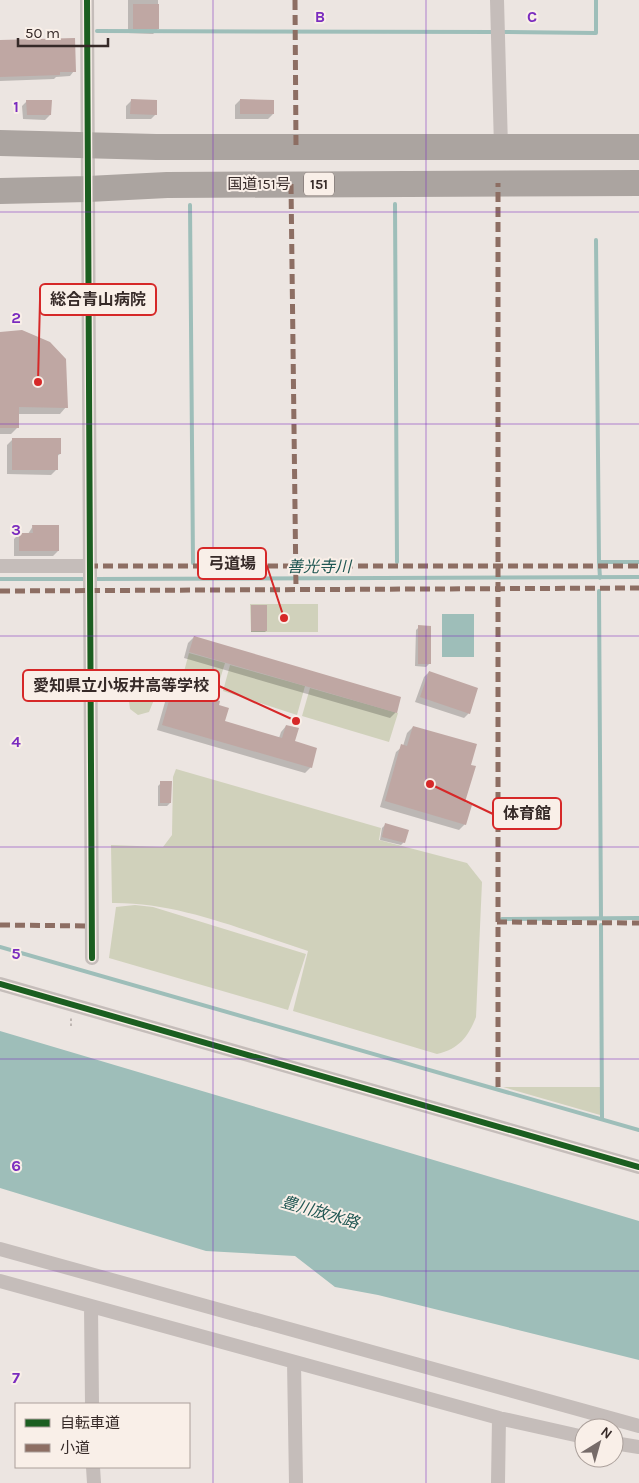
<svg xmlns="http://www.w3.org/2000/svg" width="639" height="1483" font-family="Karla,'Noto Sans JP',sans-serif">
	<style>
		.green { fill: #d0d1bb }
		.water { fill: #9ebeb9 }
		.shadow { fill: #0003 }
		.lines { fill: none; stroke-linecap: round; stroke-linejoin: round }
		.stream { stroke: #9ebeb9; stroke-width: 4 }
		.building { fill: #bfa7a3 }
		.path { stroke: #beb6b2; stroke-width: 2; stroke-dasharray: 2.5 2.5; stroke-linecap: butt }
		.street { stroke: #c5bdba; stroke-width: 14 }
		.highway { stroke: #aba4a0; stroke-width: 26 }
		.quiet { stroke: #8d6e63; stroke-width: 5; stroke-dasharray: 10 5; stroke-linecap: butt }
		.cycleway-casing { stroke: #f9efe8; stroke-width: 9 }
		.cycleway { stroke: #1b5e20; stroke-width: 6 }
		.grid { fill: none; stroke: #7b2cbf; stroke-width: 1; stroke-opacity: 0.55 }
		.labels { text-anchor: middle; dominant-baseline: central; stroke-width: 4; stroke-linejoin: round; paint-order: stroke }
		.shield { fill: #f9efe8; stroke: #706562; stroke-width: 1 }
		.shield-label { font-size: 14px; font-weight: bold; fill: #362a28 }
		.street-label { font-size: 15px; fill: #362a28; stroke: #f9efe8 }
		.water-label { font-size: 16px; font-style: italic; fill: #1f5652; stroke: #f9efe8 }
		.grid-label { font-size: 16px; text-anchor: middle; font-weight: bold; fill: #7b2cbf; stroke: #f9efe8; stroke-width: 4; stroke-linejoin: round; paint-order: stroke }
		.leader { fill: none; stroke: #d62828; stroke-width: 2 }
		.callout-dot { fill: #d62828; stroke: #f9efe8; stroke-width: 2 }
		.callout { fill: #f9efe8; stroke: #d62828; stroke-width: 2 }
		.callout-label { font-size: 16px; text-anchor: middle; font-weight: bold; fill: #362a28 }
	</style>
	<rect width="100%" height="100%" fill="#ece5e1"/>
	<path class="green" d="M250,604H318V632H251Z
		M189,653L225,663L217,689L182,679Z
		M230,665L305,686L297,715L223,691Z
		M146,679L155,686L156,695L149,712L138,715L130,709L129,701L135,683Z
		M310,688L398,713L389,742L302,716Z
		M176,769L381,828L379,840L467,863L482,882L476,1017C468,1037 459,1049 437,1054L293,1011L308,951C245,931 179,902 112,903L111,845L163,847L172,835L173,777Z
		M135,905L153,907L306,954L288,1010L109,958L116,907Z
		M503,1087H600V1115Z"/>
	<path class="water" d="M442,614H474V657H442Z
		M0,1031L639,1221V1360L378,1295L335,1287L295,1256L206,1251L0,1188Z"/>
	<path class="shadow" d="M128,0H158V29L153,34L128,33Z
		M0,41L74,71L70,76L56,77L54,79L0,81Z
		M240,100L273,114L268,119H235V105Z
		M27,101L50,115L45,120L23,119L22,106Z
		M131,101L156,114L151,119H126V106Z
		M0,333L66,407L60,414H17V428L11,434H0Z
		M12,440L60,454L56,457V470L51,475L7,474V445Z
		M33,526L58,551L53,556H14V539L19,534H28Z
		M251,606L266,631L265,632H251Z
		M419,627L429,664L426,667L415,666L416,630Z
		M194,637L396,712L390,718L184,658L188,643Z
		M429,672L469,713L464,718L415,702L424,677Z
		M173,689L217,706L224,722L279,738L281,732L286,726L294,742L311,767L305,773L157,730L167,695Z
		M413,727L469,766L463,803L465,824L459,830L380,807L396,752L403,746L407,733Z
		M161,783L170,803L167,806H158V786Z
		M386,824L404,842L401,845L380,840L382,828Z"/>
	<g class="lines">
		<path class="stream" d="M97,31L494,32
			M501,32L596,33V0
			M395,204L397,562
			M190,205L193,563
			M596,240L599,562
			M600,578L599,562H639
			M0,579H87
			M94,579L639,577
			M599,591L601,919
			M502,919L639,918
			M601,925L602,1119
			M0,947L639,1130"/>
	</g>
	<path class="building" d="M133,4H159V29H133Z
		M75,38L76,72H60V75L0,77V40Z
		M131,99L157,100V115L130,114Z
		M240,99L274,100V114H240Z
		M26,100H52L51,115H27Z
		M22,330L50,342L66,359L68,408L19,407V428H0V332Z
		M12,438H61V454H58V470H12Z
		M32,525H59V551H19V533H33Z
		M251,605H267V631H251Z
		M418,625L431,626V664H418Z
		M194,636L401,697L397,713L189,652Z
		M429,671L478,688L470,714L420,697Z
		M173,687L220,701L219,705L229,708L225,721L282,738L286,725L299,728L295,741L317,748L312,768L162,725Z
		M413,726L477,744L471,765L476,766L465,802L472,805L466,825L385,801L401,744L407,746Z
		M160,781H172L171,803H160Z
		M385,823L409,830L405,843L382,837Z"/>
	<g class="lines">
		<path class="path" d="M71,1026V1018"/>
		<path class="street" d="M87,0L92,958
			M497,0L501,147
			M0,566H88
			M0,984L639,1167
			M0,1249L639,1426
			M0,1281L499,1418L584,1437
			M91,1306L92,1404
			M294,1362L296,1483
			M614,1443L639,1447
			M93,1467L94,1483
			M498,1483L499,1418"/>
		<path class="highway" d="M0,143L156,147H639
			M0,191L88,189L167,185L639,183"/>
		<path class="quiet" d="M295,0L296,148
			M291,184L296,589
			M88,566H639
			M0,591L639,588
			M497,922L639,923
			M0,925L92,926
			M498,1087V183"/>
		<g class="cycleway-casing">
			<path id="cycleway" d="M87,0L92,958
				M0,984L639,1167"/>
		</g>
		<use href="#cycleway" class="cycleway"/>
	</g>
	<path class="grid" d="M213,0V1483M426,0V1483M0,212H639M0,424H639M0,636H639M0,847H639M0,1059H639M0,1271H639"/>
	<g class="labels">
		<rect class="shield" x="304" y="172.5" width="30" height="23" rx="4"/>
		<g class="shield-label">
			<text x="319" y="184">151</text>
		</g>
		<g class="street-label">
			<text x="259" y="184">国道151号</text>
		</g>
		<g class="water-label">
			<text x="319" y="566">善光寺川</text>
			<text transform="translate(320 1212) rotate(16)">豊川放水路</text>
		</g>
	</g>
	<g class="grid-label">
		<text x="320" y="22">B</text>
		<text x="532" y="22">C</text>
		<text x="16" y="112">1</text>
		<text x="16" y="323">2</text>
		<text x="16" y="535">3</text>
		<text x="16" y="747">4</text>
		<text x="16" y="959">5</text>
		<text x="16" y="1171">6</text>
		<text x="16" y="1383">7</text>
	</g>
	<path class="leader" d="M38 382L40 300M284 618L266 563M296 721L219 686M430 784L493 814"/>
	<g class="callout-dot">
		<circle cx="38" cy="382" r="5"/>
		<circle cx="284" cy="618" r="5"/>
		<circle cx="296" cy="721" r="5"/>
		<circle cx="430" cy="784" r="5"/>
	</g>
	<g class="callout">
		<rect x="40" y="284" width="116" height="31" rx="5"/>
		<rect x="198" y="548" width="68" height="31" rx="5"/>
		<rect x="23" y="670" width="196" height="31" rx="5"/>
		<rect x="493" y="798" width="68" height="31" rx="5"/>
	</g>
	<g class="callout-label">
		<text x="98" y="305">総合青山病院</text>
		<text x="232" y="569">弓道場</text>
		<text x="121" y="691">愛知県立小坂井高等学校</text>
		<text x="527" y="819">体育館</text>
	</g>
	<rect x="15" y="1403" width="175" height="65" fill="#f9efe8" stroke="#aba09b"/>
	<rect x="25" y="1419" width="25" height="8" fill="#1b5e20" stroke="#aba09b"/>
	<text x="60" y="1428" font-size="15" fill="#362a28">自転車道</text>
	<rect x="25" y="1444" width="25" height="8" fill="#8d6e63" stroke="#aba09b"/>
	<text x="60" y="1453" font-size="15" fill="#362a28">小道</text>
	<g transform="translate(599 1443) rotate(37)"><circle r="24" fill="#f9efe8" stroke="#aba09b"/>
	<path d="M0-4L9 19L0 12L-9 19Z" fill="#766b69"/>
	<text y="-8" font-size="14" font-weight="bold" text-anchor="middle" fill="#362a28">N</text>
	</g>
	<path d="M18 38v8h90v-8" fill="none" stroke="#362a28" stroke-width="2.5"/>
	<text x="25" y="38" font-size="15" fill="#362a28" stroke="#f9efe8" stroke-width="4" paint-order="stroke">50 m</text>
</svg>
